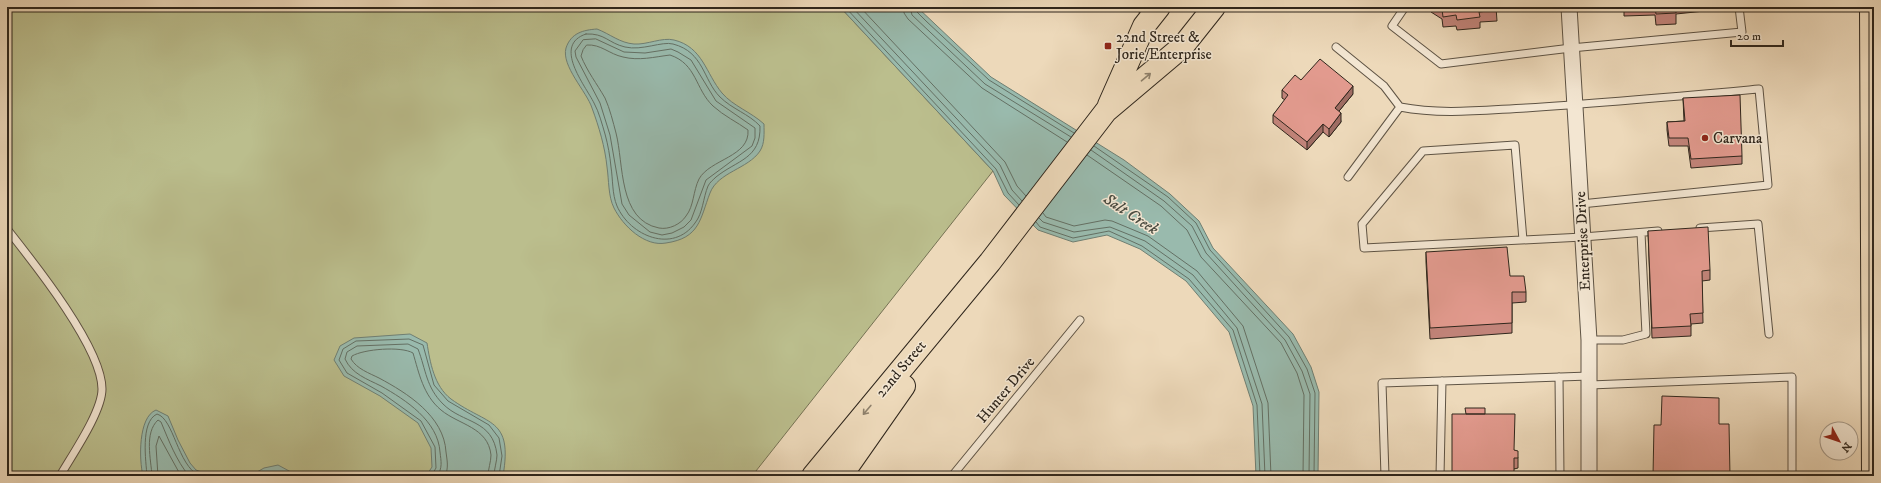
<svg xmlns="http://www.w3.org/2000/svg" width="1881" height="483" font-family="'IM FELL DW Pica',serif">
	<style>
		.green { fill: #bbbe8d; stroke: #757254 }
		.water { fill: #99baad; stroke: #6f7f73 }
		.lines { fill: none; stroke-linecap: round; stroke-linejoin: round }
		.shore { stroke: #647064; stroke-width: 1 }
		.lane-casing { stroke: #5e5344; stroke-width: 9 }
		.street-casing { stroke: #5e5344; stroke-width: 17 }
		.primary-casing { stroke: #2f261c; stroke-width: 24 }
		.highway-casing { stroke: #2f261c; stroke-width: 24 }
		.lane { stroke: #f3e6d2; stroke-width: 7 }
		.street { stroke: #f3e6d2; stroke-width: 15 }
		.primary { stroke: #edd9ba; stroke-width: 22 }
		.highway { stroke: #edd9ba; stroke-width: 22 }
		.wall { fill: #c2847a; stroke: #2f261c }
		.shaded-wall { fill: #9e6c63; stroke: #2f261c }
		.building { fill: #e29a8e; stroke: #2f261c }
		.oneway { stroke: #8e806b }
		.poi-dot { fill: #8f2418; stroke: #f3e6d2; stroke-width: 1.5 }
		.labels { text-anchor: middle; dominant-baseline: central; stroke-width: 3; stroke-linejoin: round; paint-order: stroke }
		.poi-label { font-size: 15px; fill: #2f261c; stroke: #f3e6d2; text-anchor: start }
		.street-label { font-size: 15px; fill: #2f261c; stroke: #f3e6d2 }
		.water-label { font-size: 16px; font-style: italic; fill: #4a4b40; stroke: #f3e6d2 }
	</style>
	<rect width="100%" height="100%" fill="#edd9ba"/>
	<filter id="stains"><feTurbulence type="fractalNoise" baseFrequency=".005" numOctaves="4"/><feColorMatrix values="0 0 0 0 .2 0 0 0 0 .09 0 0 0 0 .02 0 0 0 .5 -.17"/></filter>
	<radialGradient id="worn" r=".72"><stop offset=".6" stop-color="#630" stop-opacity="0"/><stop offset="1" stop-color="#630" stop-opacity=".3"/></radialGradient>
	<path class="green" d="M7,7H840L993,171L752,476H7Z"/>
	<path class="water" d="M840,7H917L991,77L1124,160L1170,194L1199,221L1213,248L1293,334L1311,367L1319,392L1318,476H1256L1253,406L1229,332L1186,281L1140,249L1107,235L1073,242L1038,230L1004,195L993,171Z
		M597,29C610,34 620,43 634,44C647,45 662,37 674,40C703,47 706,74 722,93C733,106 751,112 764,124C764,133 765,143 760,151C748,169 718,172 710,193C700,219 700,238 666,243C645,247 623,226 614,208C608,196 609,180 607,167C605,147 599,127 592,108C587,92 561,66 566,48C571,33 583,30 597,29Z
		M410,334L427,343C430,362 434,386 451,399C488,426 513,417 503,476H426L432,467L431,448L418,423L380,396L344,376L334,360L340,346L354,338Z
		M156,410L168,416L178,440L190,463L196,470L213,476H143C139,460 138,417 156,410Z
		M278,465L291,472L292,476H250L264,468Z"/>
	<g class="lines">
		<path class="shore" d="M845,7L996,169L1008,193L1019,205
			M852,7L1000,165L1012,190L1022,201
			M860,7L1005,162L1017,186L1026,196
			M904,7V13L908,19L982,88L1067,142
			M910,7L912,15L985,84L1071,137
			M915,7L916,11L926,21L989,80L1074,133
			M586,34C605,33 608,43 625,47C642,51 662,41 673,44C704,52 703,80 720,97C732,109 749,114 760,126C761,159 737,160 716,177C713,180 710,182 708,186C703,198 703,213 695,223C673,254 630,236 617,206C612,194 613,180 611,167C610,156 608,145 605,134C602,124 599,112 594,103C585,85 552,45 586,34Z
			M596,39L624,52L645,53L671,49L678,52L691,60L716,101L755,128V138L752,146L706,180L691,220L684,227L672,233L662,235L650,232L629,215L622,204L610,135L600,103L576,57L575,51L583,40Z
			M587,45C601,44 609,54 623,57C639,61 654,57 670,55C697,64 695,89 713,106C724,116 737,122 748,130C750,157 710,159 699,179C693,191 694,206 686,216C681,224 669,230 659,228C618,220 624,164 616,133C613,122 610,109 605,98C597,84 587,71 581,56L583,50Z
			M1094,146L1168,197L1196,223L1210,250L1289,337L1307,369L1315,393L1314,476
			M1091,150L1164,201L1192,226L1206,253L1285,340L1302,371L1310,394L1309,476
			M1087,155L1161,206L1187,230L1201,257L1281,343L1297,373L1304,395L1303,476
			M1043,213L1046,217L1074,226L1105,220L1112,221L1148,236L1197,271L1243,326L1268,403L1271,476
			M1039,218L1043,222L1074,232L1110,227L1145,241L1193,275L1237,328L1262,404L1265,476
			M1036,222L1040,227L1073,238L1109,231L1142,246L1189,279L1233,330L1257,405L1260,476
			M147,476C146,461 140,422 157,414C174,419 177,464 199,476
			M152,476C151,459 144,433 158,420L161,422C169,441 176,460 189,476
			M158,476L156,446L159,436L181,476
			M431,476L436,468L435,447L421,421L382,393L347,373L339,360L343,349L356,341L409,339L423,345L434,385L448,401L489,425L499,438L502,456L499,476
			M437,476C443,468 441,461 440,452C438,421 406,400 381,386C367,379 352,374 345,359L347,352L357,346L408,344L418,349C426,370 426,387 443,404C463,424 493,419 497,455C497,461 494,469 494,476
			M445,476C449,468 447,460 446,452C444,416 407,393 379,378C369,373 357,369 351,359L352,356C364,349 401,346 413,353C419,373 423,395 441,410C459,425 488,427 491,455C491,462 488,469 488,476"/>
		<g class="lane-casing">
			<path id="lane" d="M1139,7L1150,15
				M1405,7L1392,26L1441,64L1571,48L1742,32L1739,7
				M1336,47L1384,86L1400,107
				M1348,177L1400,107C1441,115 1484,110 1526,108C1604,103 1681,96 1759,89L1768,185L1581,204
				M1700,228L1758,224L1769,334
				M7,229C34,263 102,348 102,389C102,412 72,455 60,476
				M1523,240L1515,145L1423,151L1362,224L1364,248L1583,237L1658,231
				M1589,340H1623L1646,334L1641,233
				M1559,377L1560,476
				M1590,385L1792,377V476
				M952,476L1080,320
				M1385,476L1382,383L1589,376
				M1440,476L1442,381"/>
		</g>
		<g class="street-casing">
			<path id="street" d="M1569,7L1589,340V476"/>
		</g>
		<g class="primary-casing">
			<path id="primary" d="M1109,105L1144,26L1159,7
				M813,476L990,262L1106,111L1183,46L1214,7
				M841,476L904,386"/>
		</g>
		<g class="highway-casing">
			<path id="highway" d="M1871,7L1873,476"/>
		</g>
		<use href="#lane" class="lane"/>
		<use href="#street" class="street"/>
		<use href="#primary" class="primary"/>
		<use href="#highway" class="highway"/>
	</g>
	<path class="wall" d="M1431,7H1496L1497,21L1480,22V28L1457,30L1456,26L1443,27L1442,19L1431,12Z
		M1624,7H1714V10L1676,14V24L1656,25L1655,15L1624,16Z
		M1301,80L1353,94L1339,111L1341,122L1329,137L1323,132L1307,150L1273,123V115L1285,100L1282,98V90Z
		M1683,98L1742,156V164L1691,168L1688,146H1669L1667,130V122L1684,121Z
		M1648,231L1710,270V280L1702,281L1703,323L1691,324V336L1652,338Z
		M1426,252L1510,276L1526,292V302L1512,303V333L1430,339L1426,262Z
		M1485,414L1514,450L1518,458V468L1514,469Z"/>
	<path class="shaded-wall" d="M1353,86V94L1335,116V108Z
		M1341,113V122L1329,137V129Z
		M1323,124V132L1307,150V142Z"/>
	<path class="building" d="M1439,7H1496L1497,10L1479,12L1480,17L1457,20L1456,15L1443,17L1442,9Z
		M1655,7H1676V13L1656,14Z
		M1320,59L1353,86L1335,108L1341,113L1329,129L1323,124L1307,142L1273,115L1288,95L1282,90L1295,75L1301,80Z
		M1740,95L1742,156L1691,159L1688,138H1669L1667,122L1685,121L1683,98Z
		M1708,227L1710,270L1702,271L1703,313L1690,314L1691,326L1652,328L1648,231Z
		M1507,247L1510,276H1524L1526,292H1512V323L1430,328L1426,252Z
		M1662,396L1719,398V424H1729L1730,476H1653L1654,425H1661Z
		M1465,408H1485V414H1466Z
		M1452,414H1515L1514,450L1518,451V458H1514V476H1452Z"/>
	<defs><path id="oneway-shaft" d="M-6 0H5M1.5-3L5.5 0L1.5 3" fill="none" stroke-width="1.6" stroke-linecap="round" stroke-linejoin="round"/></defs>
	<g class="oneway">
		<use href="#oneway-shaft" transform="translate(1146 77) rotate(-40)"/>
		<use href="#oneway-shaft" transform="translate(867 410) rotate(130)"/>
	</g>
	<g class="poi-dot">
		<rect x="1104" y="42" width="8" height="8" rx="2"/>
		<circle cx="1705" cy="138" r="4"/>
	</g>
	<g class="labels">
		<g class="poi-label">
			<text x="1116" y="37">22nd Street &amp;<tspan x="1116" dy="17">Jorie/Enterprise</tspan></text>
			<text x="1713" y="138">Carvana</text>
		</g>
		<g class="street-label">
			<text transform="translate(1583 241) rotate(-93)">Enterprise Drive</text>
			<text transform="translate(901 369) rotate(-50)">22nd Street</text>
			<text transform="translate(1006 390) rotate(-50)">Hunter Drive</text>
		</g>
		<g class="water-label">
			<text transform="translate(1131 214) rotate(33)">Salt Creek</text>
		</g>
	</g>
	<rect width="1881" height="483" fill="none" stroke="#edd9ba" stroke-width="24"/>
	<rect x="8" y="8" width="1865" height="467" fill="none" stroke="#2f261c" stroke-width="2"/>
	<rect x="12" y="12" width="1857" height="459" fill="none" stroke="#2f261c"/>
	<g transform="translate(1839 441) rotate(130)"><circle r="19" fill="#f3e6d2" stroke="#a59989"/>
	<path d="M0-3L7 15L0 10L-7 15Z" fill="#8f2418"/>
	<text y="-6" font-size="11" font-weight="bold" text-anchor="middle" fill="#2f261c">N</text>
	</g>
	<path d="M1731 40v6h52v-6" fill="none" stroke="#2f261c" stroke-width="2"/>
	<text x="1737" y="40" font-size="12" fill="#2f261c" stroke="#f3e6d2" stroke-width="3" paint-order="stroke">20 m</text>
	<rect width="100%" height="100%" filter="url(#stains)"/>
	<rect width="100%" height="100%" fill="url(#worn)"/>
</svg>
